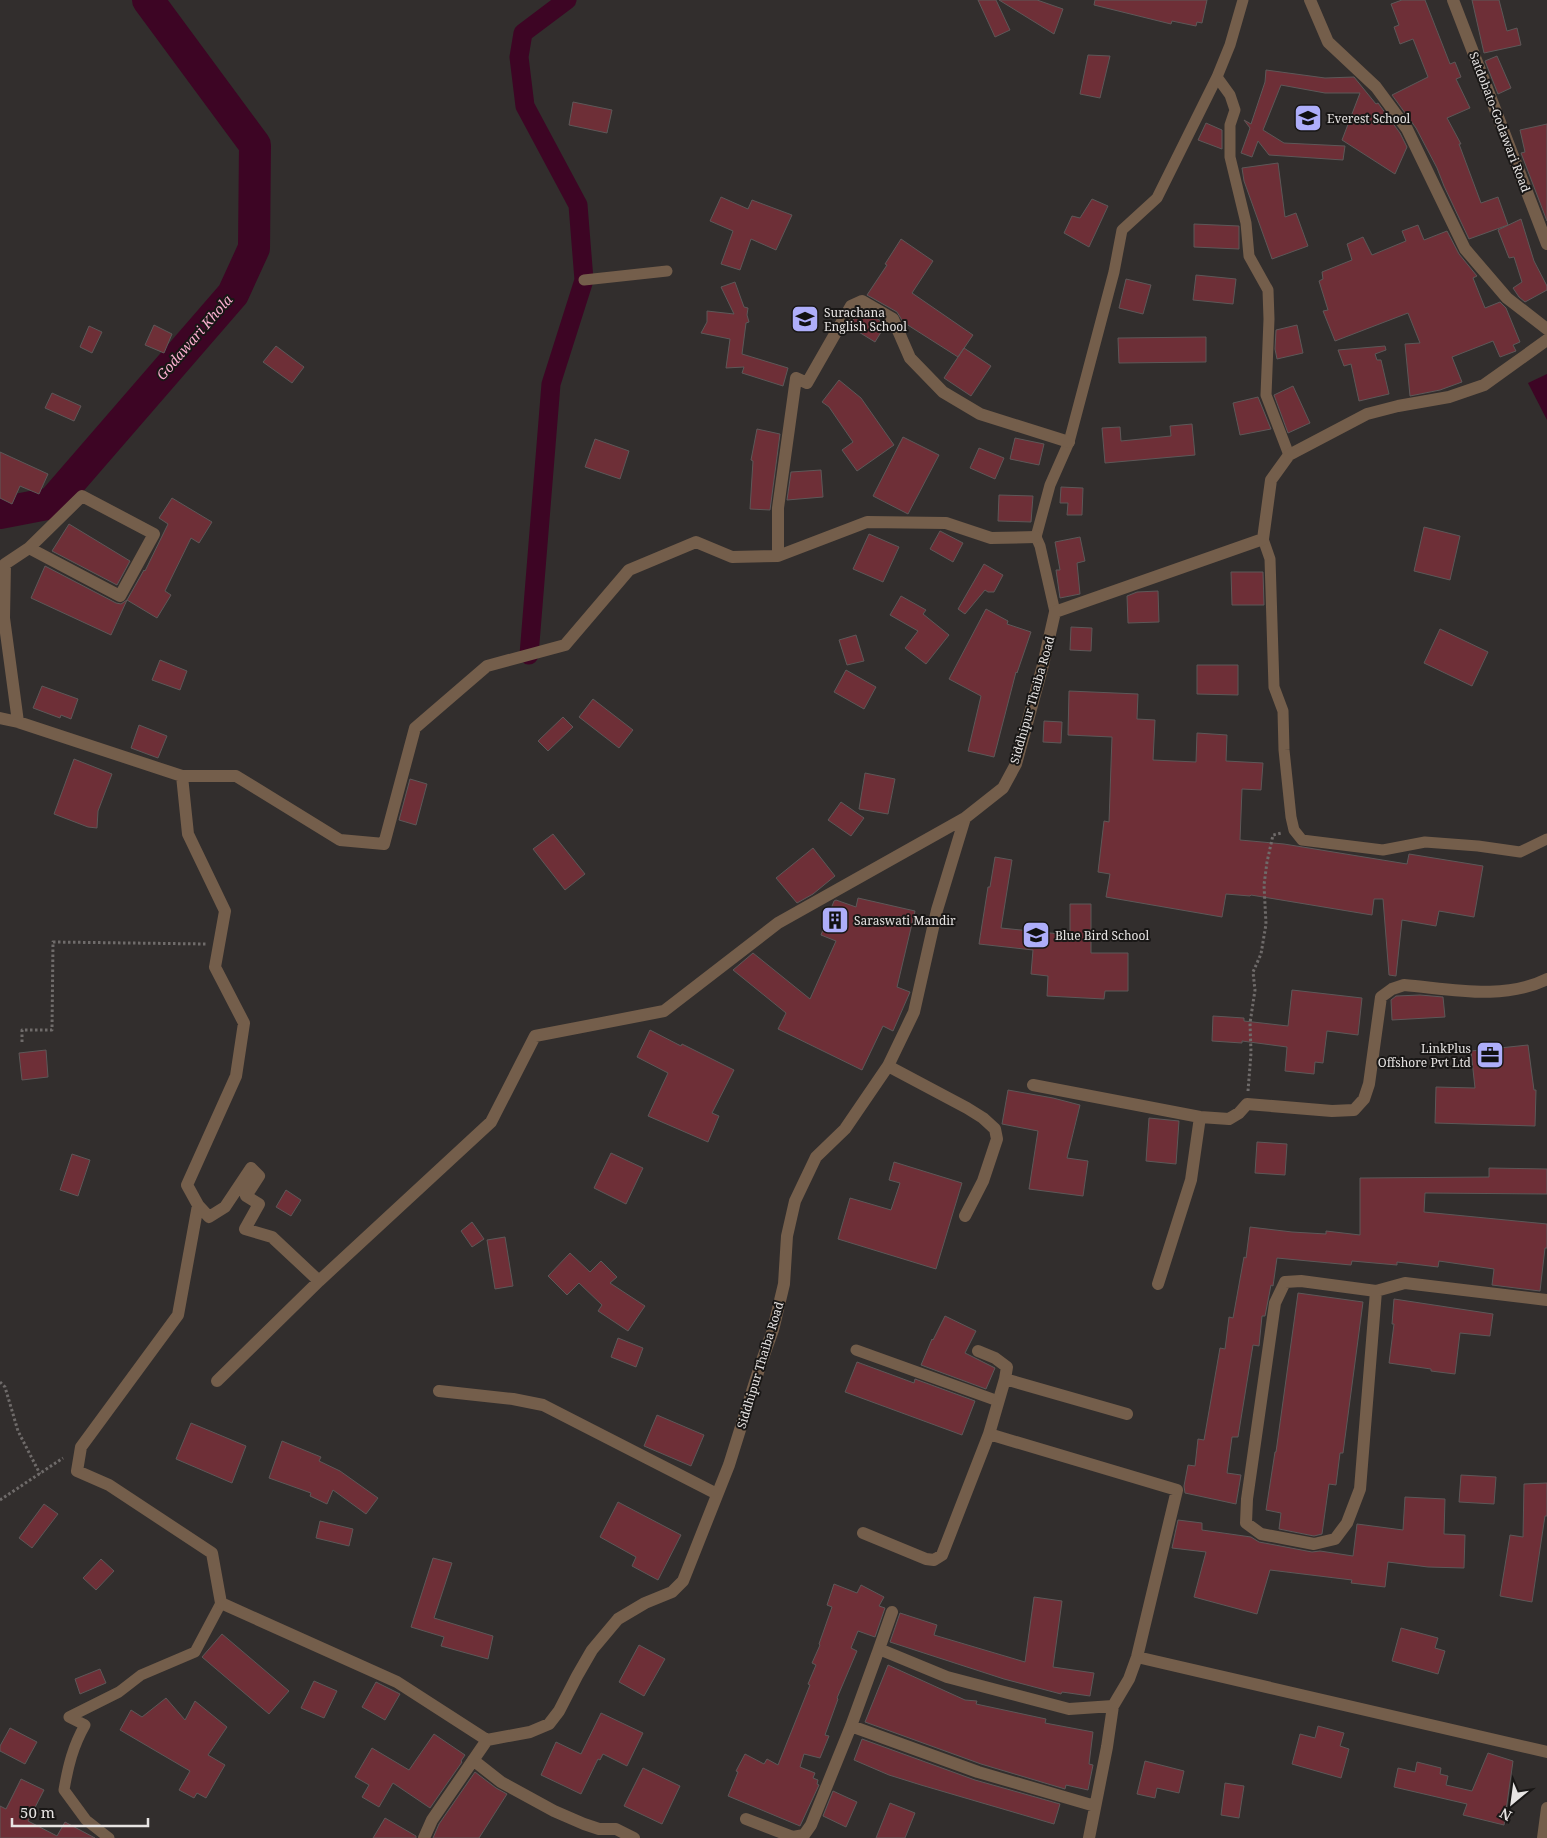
<svg xmlns="http://www.w3.org/2000/svg" width="1547" height="1838" font-family="'Noto Serif',serif">
	<style>
		.water { fill: #3d0524 }
		.lines { fill: none; stroke-linecap: round; stroke-linejoin: round }
		.canal { stroke: #3d0524; stroke-width: 19 }
		.river { stroke: #3d0524; stroke-width: 32 }
		.building { fill: #6e2f37; stroke: #5d5858 }
		.path { stroke: #6f6b6a; stroke-width: 3; stroke-dasharray: 2.5 2.5; stroke-linecap: butt }
		.service { stroke: #745e4b; stroke-width: 11 }
		.minor { stroke: #745e4b; stroke-width: 12 }
		.tertiary { stroke: #745e4b; stroke-width: 12 }
		.labels { text-anchor: middle; dominant-baseline: central; stroke-width: 4; stroke-linejoin: round; paint-order: stroke }
		.poi-label { font-size: 12px; fill: #e7e4e3; stroke: #191716; text-anchor: start }
		.street-label { font-size: 12px; fill: #e7e4e3; stroke: #191716 }
		.water-label { font-size: 14px; font-style: italic; fill: #f9aece; stroke: #191716 }
	</style>
	<rect width="100%" height="100%" fill="#322e2d"/>
	<path class="water" d="M1547,374V420L1528,383Z"/>
	<g class="lines">
		<path class="canal" d="M529,655L551,384L584,280L578,205L525,106L519,57L523,33L567,0"/>
		<path class="river" d="M0,513L52,503L233,294L254,248L255,145L148,0"/>
	</g>
	<path class="building" d="M978,0H996L1010,30L995,37Z
		M999,0H1037L1063,9L1054,34Z
		M1095,0H1207L1202,23L1197,22L1196,26L1172,21L1171,24L1094,5Z
		M1402,0H1425L1450,64L1455,62L1461,77L1456,79L1470,108L1447,118L1461,144H1459L1481,203L1498,197L1508,225L1469,239L1444,186L1437,168L1416,128L1392,95L1428,77L1413,39L1400,44L1394,27L1399,25L1391,4Z
		M1472,0H1499L1507,31L1517,28L1521,45L1484,53Z
		M1088,55L1110,56L1100,98L1080,94Z
		M1497,56L1511,88L1498,94L1485,61Z
		M1266,70L1325,78L1354,77L1376,104L1378,103L1400,133L1407,147L1395,174L1342,140L1360,93H1325L1281,85L1263,130L1284,143L1345,146L1343,160L1269,155L1258,141L1252,157L1241,153L1250,128L1244,120L1251,124L1265,82Z
		M573,102L612,110L607,133L569,125Z
		M1206,123L1222,130V149L1198,140Z
		M1547,124V221L1521,153L1525,152L1520,130Z
		M1278,163L1285,217L1296,213L1308,246L1272,259L1244,181L1242,168Z
		M721,197L748,209L752,200L792,215L776,250L751,239L740,270L721,264L733,231L710,221Z
		M1092,199L1108,206L1089,247L1064,233L1072,216L1080,218Z
		M1521,219L1534,261L1547,286V290L1525,302L1519,297L1513,288L1522,282L1514,257L1509,258L1498,230Z
		M1194,224L1239,226V249L1194,247Z
		M1418,225L1424,240L1447,231L1459,254L1477,276L1473,278L1485,308L1500,302L1506,308L1520,342L1513,345L1516,351L1500,357L1493,341L1452,357L1462,382L1440,390L1410,396L1405,344L1420,343L1408,313L1335,341L1323,311L1328,310L1319,281L1323,279L1322,272L1352,260L1347,244L1363,237L1372,255L1406,241L1402,231Z
		M901,239L933,261L912,293L973,335L958,357L903,322L897,312L867,295L887,265L885,264Z
		M1196,275L1236,279L1233,304L1193,300Z
		M1126,279L1151,285L1143,314L1119,308Z
		M735,282L744,307L748,308L747,315L749,322L746,323L742,354L788,368L783,386L742,373L744,367L726,368L730,339L701,333L707,322V311L734,314L721,287Z
		M862,310L886,324L875,342L849,326L859,311Z
		M154,325L172,334L164,353L145,345Z
		M1297,325L1303,353L1277,359L1275,349L1276,330Z
		M89,326L102,332L92,353L80,347Z
		M1206,337V362L1119,363L1118,338Z
		M276,346L304,367L292,383L263,362Z
		M1385,346L1386,350L1375,354L1377,360H1381L1389,394L1359,401L1351,364L1344,366L1338,350Z
		M964,348L991,366L971,396L944,378Z
		M839,380L861,398L894,445L857,471L842,450L853,442L829,407L822,402Z
		M1293,386L1310,423L1288,433L1274,395Z
		M52,393L81,406L74,421L45,408Z
		M1258,397L1271,429L1240,435L1233,403Z
		M1192,424L1195,455L1105,463L1102,428L1120,427L1121,441L1171,436L1170,426Z
		M757,429L780,434L770,510L750,509L753,461L751,460Z
		M903,437L939,455L908,514L873,496Z
		M1015,438L1044,444L1039,465L1010,459Z
		M595,439L629,451L620,479L585,467Z
		M979,448L1004,458L995,479L970,468Z
		M0,452L48,474L39,494L20,486L12,504L0,498Z
		M821,470L823,497L787,500L791,472Z
		M1061,487L1083,488L1082,515H1067L1068,503H1060Z
		M999,495L1033,496L1031,522L998,521Z
		M172,498L212,522L199,543L191,538L165,591L171,595L157,618L127,600L144,570L145,571L168,524L159,518Z
		M69,524L130,561L117,585L52,551Z
		M1424,527L1460,536L1450,580L1414,571Z
		M940,531L963,543L953,562L930,549Z
		M869,534L899,547L883,582L853,569Z
		M1080,537L1085,561L1077,563L1080,594L1060,598L1056,570H1060L1055,542Z
		M984,564L1003,575L994,592H988L985,590L965,614L958,609Z
		M45,566L116,603L121,604L127,600L111,635L31,598Z
		M1231,572H1263L1264,605H1232Z
		M1158,591L1159,622L1128,623L1127,596L1137,592Z
		M901,596L926,610L923,614L949,635L926,664L905,648L918,631L890,615Z
		M986,609L1008,621L1007,624L1031,632L1017,673L1016,672L994,757L968,751L981,696L949,679Z
		M1071,627L1092,628L1091,651L1070,650Z
		M1440,629L1488,652L1472,686L1424,663Z
		M856,635L864,661L847,665L839,640Z
		M160,660L187,671L180,690L152,680Z
		M1197,665H1238V695L1197,694Z
		M846,670L876,687L864,709L834,692Z
		M42,686L78,699L71,719L61,715L60,718L33,708Z
		M1069,691L1138,694L1137,719L1155,720L1153,760L1196,762L1197,733L1227,735L1226,761L1263,763L1261,790L1242,789L1240,840L1284,844L1407,864L1409,854L1483,866L1474,917L1439,911L1436,926L1402,920L1396,976L1389,975L1383,899H1374L1372,915L1251,895L1250,896L1226,894L1222,917L1106,897L1110,874L1098,872L1104,821L1109,822L1112,737L1068,735Z
		M593,699L633,730L619,748L579,717Z
		M563,717L573,727L548,751L538,741Z
		M1044,721L1062,722L1061,743L1043,742Z
		M139,725L167,736L158,758L131,748Z
		M74,759L112,774L98,811L97,828L88,827L54,814Z
		M865,773L895,779L888,814L859,809Z
		M410,779L427,784L416,825L399,820Z
		M841,802L864,818L851,836L828,820Z
		M553,834L585,874L565,890L533,849Z
		M813,848L835,876L813,894L797,903L776,878Z
		M995,857L1012,860L1001,928L1070,935V904H1091V953H1128V991H1105L1104,999L1047,996L1048,976L1031,974L1033,950L979,944L988,887H990Z
		M858,898L915,911L897,987L910,992L893,1031L883,1026L862,1070L778,1029L786,1013L733,970L753,953L810,999L836,941L821,935L834,901L836,900L856,907Z
		M1292,990L1362,998L1358,1035L1327,1031L1323,1063L1315,1062L1314,1074L1285,1071L1287,1047L1242,1041V1043L1212,1041L1213,1016L1244,1018V1021L1288,1026Z
		M1420,995L1443,997L1445,1017L1392,1020L1391,1000L1396,996Z
		M650,1030L681,1046L682,1044L734,1070L712,1113L719,1116L708,1142L648,1116L668,1073L637,1057Z
		M1528,1045L1534,1090H1536L1535,1126L1435,1123L1436,1087L1475,1088L1471,1051Z
		M46,1050L48,1077L22,1080L19,1053Z
		M1008,1090L1053,1098L1080,1105L1067,1158L1088,1161L1083,1196L1029,1189L1038,1131L1002,1124Z
		M1149,1118L1179,1121L1176,1164L1146,1161Z
		M1257,1142L1287,1144L1285,1175L1255,1173Z
		M611,1153L643,1168L626,1204L594,1188Z
		M72,1154L90,1160L78,1196L60,1190Z
		M894,1162L962,1183L936,1269L838,1239L850,1198L891,1210L900,1183L889,1180Z
		M1489,1168L1547,1169V1194L1425,1193L1424,1212L1547,1224V1248H1545L1540,1291L1492,1285L1494,1269L1439,1261L1438,1267L1397,1262V1265L1352,1261L1351,1265L1277,1258L1273,1286L1271,1285L1265,1316H1262L1259,1346L1253,1345L1238,1437H1232L1227,1473L1241,1475L1236,1504L1185,1493L1184,1486L1188,1465L1195,1466L1198,1439L1204,1440L1220,1348L1225,1349L1229,1317L1233,1318L1244,1257L1246,1258L1250,1227L1292,1232L1326,1234V1231L1360,1235V1178L1489,1177Z
		M286,1190L301,1200L291,1216L276,1207Z
		M472,1222L484,1239L472,1247L461,1231Z
		M505,1237L513,1286L495,1289L487,1240Z
		M570,1253L590,1272L601,1261L617,1277L610,1283L645,1306L628,1331L598,1311L602,1305L579,1283L567,1295L548,1276Z
		M1298,1293L1363,1302L1343,1453H1340L1336,1485L1329,1484L1322,1534L1314,1536L1279,1529L1281,1513L1266,1510L1275,1452H1276Z
		M1394,1299L1493,1314L1490,1336L1460,1333L1455,1374L1431,1371V1369L1389,1363L1394,1324H1392Z
		M945,1316L976,1331L965,1353L995,1368L986,1389L921,1365L932,1339L933,1340Z
		M618,1338L643,1348L636,1367L611,1357Z
		M857,1362L914,1383L915,1379L975,1401L962,1435L845,1392Z
		M657,1415L704,1435L691,1466L644,1446Z
		M191,1423L246,1446L232,1483L176,1459Z
		M282,1441L321,1457L319,1461L340,1471L378,1498L366,1514L333,1490L327,1504L310,1496L311,1493L269,1478Z
		M1461,1475L1496,1477L1494,1504L1459,1502Z
		M1547,1483V1516H1545L1532,1602L1500,1596L1510,1535L1523,1537L1524,1484Z
		M1405,1497L1445,1499L1444,1534L1465,1535L1464,1568L1428,1567L1388,1562L1385,1587L1351,1583L1352,1580L1270,1570L1257,1614L1194,1597L1206,1552L1172,1548L1178,1520L1202,1523V1530L1251,1537L1259,1542L1312,1552L1320,1551L1353,1556L1357,1524L1403,1530Z
		M618,1502L681,1535L658,1580L632,1566L636,1557L600,1537Z
		M44,1504L58,1514L32,1548L19,1538Z
		M320,1521L353,1529L349,1546L316,1538Z
		M433,1558L452,1563L434,1618L493,1636L488,1659L441,1646L444,1637L411,1627Z
		M101,1559L114,1571L96,1590L83,1578Z
		M834,1584L857,1593L861,1585L884,1597L879,1606L885,1608L875,1637L858,1631L851,1648L857,1651L837,1698L838,1699L825,1735L829,1736L820,1758L804,1754L800,1767L815,1773L813,1778L818,1780L817,1784L819,1785L800,1826L728,1796L738,1772L736,1771L745,1754L764,1764L767,1759L778,1765L810,1685L808,1684L816,1665L812,1663L820,1645L819,1644L832,1607L827,1605Z
		M1034,1597L1062,1601L1053,1667L1094,1673L1090,1696L1062,1692L1061,1694L1004,1679L890,1642L900,1613L937,1625L934,1635L1025,1662Z
		M1401,1628L1438,1638L1435,1648L1445,1651L1438,1674L1392,1661Z
		M222,1634L289,1691L269,1714L202,1657Z
		M639,1645L665,1659L644,1696L619,1682Z
		M888,1665L965,1700L977,1701L976,1704L1046,1719L1045,1723L1093,1732L1089,1764L1093,1765L1088,1790L1066,1785L1065,1789L981,1764L865,1722Z
		M100,1669L106,1683L80,1694L75,1679Z
		M314,1681L337,1691L324,1718L301,1708Z
		M376,1682L400,1694L385,1720L362,1707Z
		M166,1698L185,1720L195,1701L227,1727L208,1755L225,1765L206,1798L197,1793L194,1798L179,1790L190,1771L120,1730L131,1710L142,1717Z
		M601,1713L643,1733L627,1766L603,1754L600,1760L598,1759L581,1794L541,1775L556,1742L581,1754Z
		M1318,1726L1344,1733L1340,1746L1349,1749L1341,1778L1292,1764L1300,1734L1315,1738Z
		M10,1728L37,1742L25,1764L0,1751V1746Z
		M434,1734L465,1755L461,1761L462,1762L430,1808L393,1783L379,1807L362,1797L369,1785L355,1777L372,1748L409,1770Z
		M862,1739L975,1780L1060,1804L1054,1824L921,1785L889,1775L854,1760Z
		M1488,1753L1513,1761L1504,1825L1463,1815L1467,1804L1394,1787L1398,1768L1415,1772L1417,1762L1441,1768L1440,1774L1448,1776L1446,1785L1472,1791Z
		M1145,1761L1184,1771L1179,1793L1157,1788L1155,1798L1137,1794Z
		M643,1768L680,1786L662,1824L624,1806Z
		M475,1772L496,1788L507,1794L479,1838H433L439,1824Z
		M21,1779L44,1790L28,1821L57,1836L65,1822L95,1838H0V1806L6,1809Z
		M1225,1783L1244,1786L1239,1818L1221,1815Z
		M833,1791L857,1802L846,1827L823,1816Z
		M890,1803L915,1813L905,1838H876Z
		M385,1818L416,1836V1838H373Z"/>
	<g class="lines">
		<path class="path" d="M22,1042V1030H52L53,942L206,944
			M1248,1091L1251,1053L1250,1023L1255,990L1253,972L1261,954L1266,924L1264,885L1267,862L1273,835L1282,833
			M0,1382L5,1387L18,1431L40,1474
			M0,1500L63,1458"/>
		<path class="service" d="M1217,77L1230,95L1235,110L1230,125V157L1246,223L1249,256L1268,290L1269,319L1266,395L1289,455
			M584,280L667,271
			M1263,539L1270,559L1274,687L1283,711L1284,750L1291,817L1294,830L1302,840L1383,850L1425,842L1478,846L1520,852L1547,839
			M1055,612L1040,546L1036,537L1050,485L1069,442L1114,272L1122,230L1157,198L1217,77L1230,45L1243,0
			M856,1350L998,1401
			M109,1838L86,1820L64,1790C68,1766 73,1746 85,1725L69,1717L119,1692L141,1675L195,1652L221,1603"/>
		<path class="minor" d="M778,556V508L796,378L807,383L851,306L862,301L893,319L910,358L943,392L980,414L1069,442
			M0,718L18,722L182,776H236L340,840L384,844L415,728L487,666L565,645L629,570L696,542L732,557L778,556L867,522L946,523L991,538L1036,537
			M18,722L4,618L5,564L29,548L82,496L154,534L120,596L29,548
			M182,776L188,834L225,911L215,967L244,1023L236,1076L187,1185L198,1205L178,1315L81,1447L77,1471L109,1485L212,1553L221,1603L397,1682L487,1740
			M888,1066L967,1108L983,1118L995,1129L997,1139L983,1181L965,1216
			M1033,1085L1200,1117L1229,1119L1239,1113L1247,1104L1332,1111L1354,1110L1364,1099L1369,1084L1381,997L1392,989L1404,985C1451,989 1503,1001 1547,979
			M198,1205L209,1217L225,1207L251,1168L259,1176L246,1196L259,1204L245,1229L272,1237L319,1281
			M1158,1284L1191,1180L1200,1117
			M1376,1291L1360,1489L1347,1523L1335,1539L1314,1544L1261,1534L1246,1523L1247,1499L1275,1303L1285,1282L1301,1281L1376,1291L1405,1283L1547,1300
			M1005,1379L1127,1414
			M217,1381L319,1281L491,1122L535,1036L664,1011L778,923L965,818
			M439,1391L513,1399L543,1405L717,1494
			M863,1533L926,1559L934,1560L942,1555L989,1434L1005,1379L1007,1367L995,1358L978,1351
			M879,1649L892,1612
			M1137,1657L1547,1752
			M851,1726L978,1772L1095,1806
			M473,1760L501,1782L554,1811L584,1824L599,1829H616L634,1838
			M746,1819L793,1837L804,1835L811,1825L851,1726L879,1649L947,1677L1069,1709L1113,1706L1129,1679L1137,1657L1177,1490L989,1434
			M424,1838L432,1820L487,1740L530,1732L549,1724L559,1711L577,1676L592,1650L618,1619L645,1603L672,1592L683,1581L729,1465L760,1366L773,1330L784,1284L787,1236L795,1201L816,1157L845,1129L888,1066L914,1012L937,910L965,818L1003,788L1016,764L1043,665L1055,612L1263,539L1271,480L1289,455L1367,414L1398,406L1449,397L1484,385L1547,340
			M1089,1838L1107,1747L1113,1706"/>
		<path class="tertiary" d="M1310,0L1328,42L1376,87L1407,129L1465,249L1507,298L1547,329
			M1453,0L1547,244
			M1543,1838L1547,1808"/>
	</g>
	<defs>
		<g id="school-square" transform="scale(1.4375)"><rect x="-9" y="-9" width="18" height="18" rx="4" fill="#aeaefa" stroke="#191716"/><path d="M0-5L7-2L0 1L-7-2ZM-4 1L0 2.5L4 1V4Q0 6-4 4Z" fill="#111"/></g>
		<g id="building-square" transform="scale(1.4375)"><rect x="-9" y="-9" width="18" height="18" rx="4" fill="#aeaefa" stroke="#191716"/><path d="M-4-6H4V6H1V3H-1V6H-4ZM-2.5-4.3h1.7v1.8h-1.7ZM.8-4.3h1.7v1.8H.8ZM-2.5-1h1.7V.8h-1.7ZM.8-1h1.7V.8H.8Z" fill="#111"/></g>
		<g id="office-square" transform="scale(1.4375)"><rect x="-9" y="-9" width="18" height="18" rx="4" fill="#aeaefa" stroke="#191716"/><path d="M-6-3h4V-5.5h4V-3h4V5H-6ZM-1-4.5V-3h2v-1.5ZM-6 0V1H6V0Z" fill="#111"/></g>
	</defs>
	<g fill-rule="evenodd">
		<use href="#school-square" x="1308" y="118"/>
		<use href="#school-square" x="805" y="319"/>
		<use href="#building-square" x="835" y="920"/>
		<use href="#school-square" x="1036" y="935"/>
		<use href="#office-square" x="1490" y="1055"/>
	</g>
	<g class="labels">
		<g class="poi-label">
			<text x="1327" y="118">Everest School</text>
			<text x="824" y="312">Surachana<tspan x="824" dy="14">English School</tspan></text>
			<text x="854" y="920">Saraswati Mandir</text>
			<text x="1055" y="935">Blue Bird School</text>
			<text x="1471" y="1048" text-anchor="end">LinkPlus<tspan x="1471" dy="14">Offshore Pvt Ltd</tspan></text>
		</g>
		<g class="street-label">
			<text transform="translate(1500 122) rotate(69)">Satdobato-Godawari Road</text>
			<text transform="translate(1032 700) rotate(-74)">Siddhipur Thaiba Road</text>
			<text transform="translate(760 1365) rotate(-73)">Siddhipur Thaiba Road</text>
		</g>
		<g class="water-label">
			<text transform="translate(194 337) rotate(-49)">Godawari Khola</text>
		</g>
	</g>
	<g transform="translate(1512 1803) rotate(209)" stroke="#191716" stroke-width="4" paint-order="stroke">
	<path d="M0-4L9 19L0 12L-9 19Z" fill="#e7e4e3"/>
	<text y="-8" font-size="14" font-weight="bold" text-anchor="middle" fill="#e7e4e3">N</text>
	</g>
	<path d="M12 1818v8h136v-8" fill="none" stroke="#e7e4e3" stroke-width="2.5"/>
	<text x="20" y="1818" font-size="15" fill="#e7e4e3" stroke="#191716" stroke-width="4" paint-order="stroke">50 m</text>
</svg>
